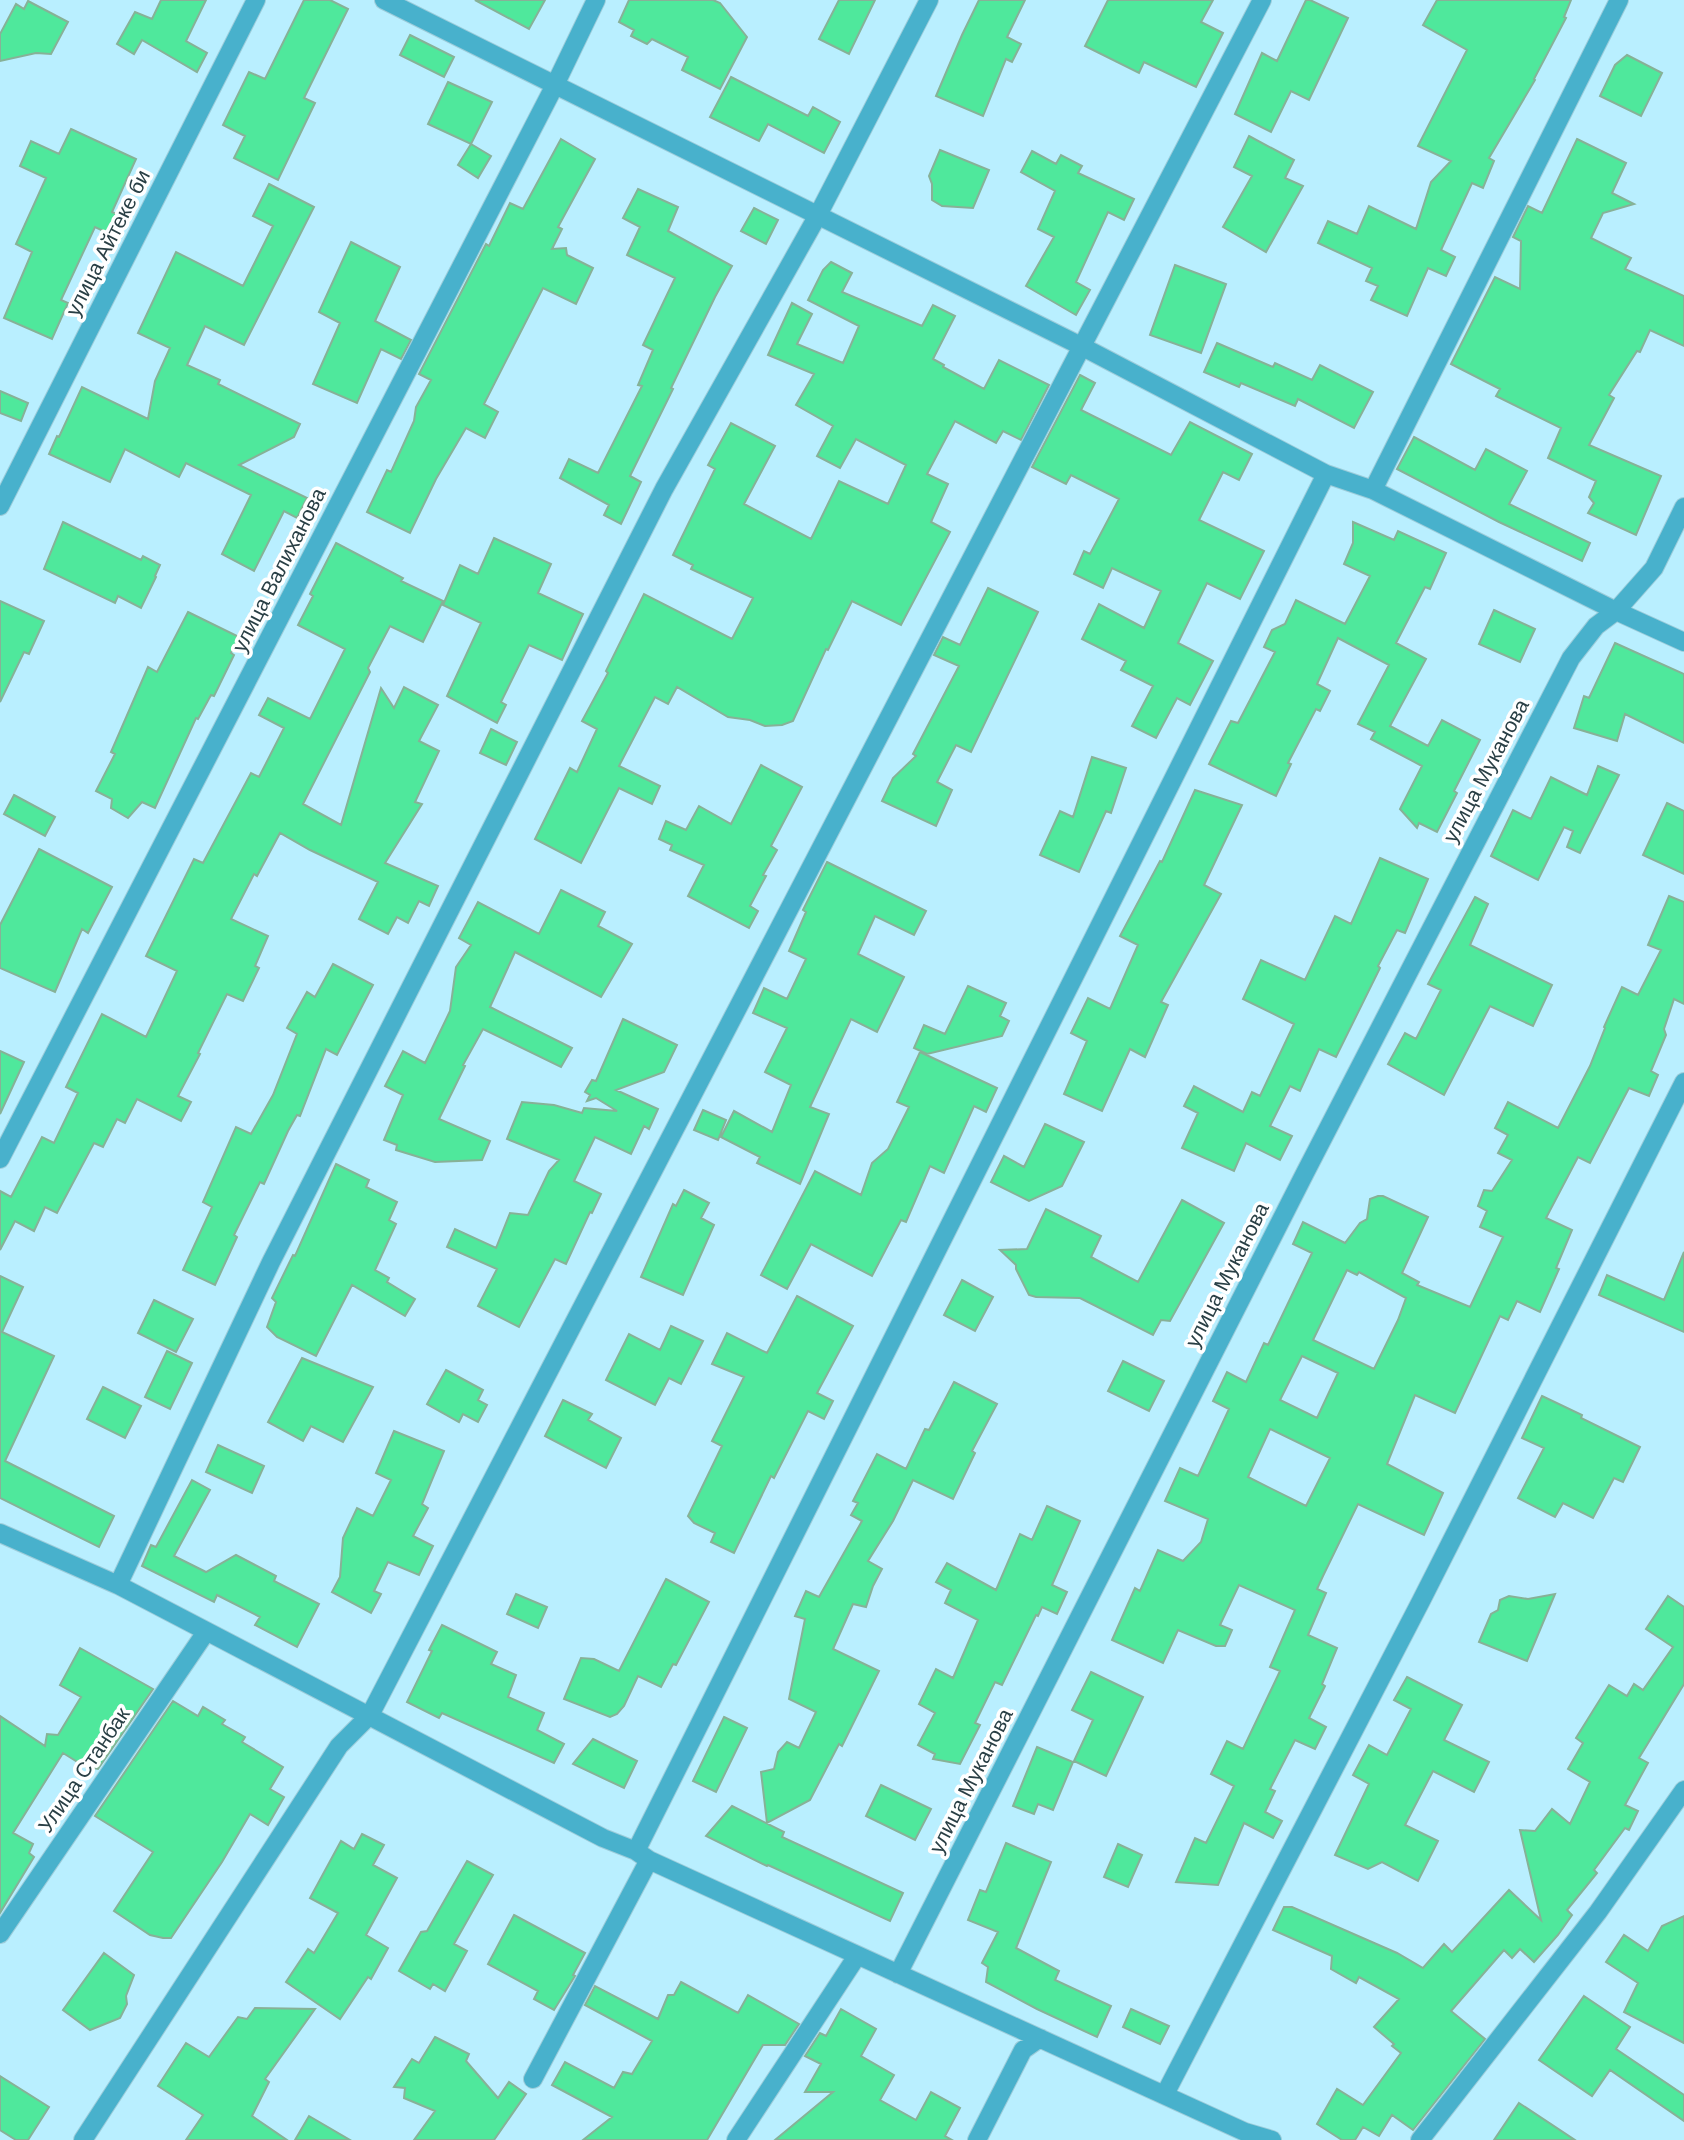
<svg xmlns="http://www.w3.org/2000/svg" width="1684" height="2140" font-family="'DM Sans',sans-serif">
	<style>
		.building { fill: #4fe89c; stroke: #87b197; stroke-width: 2; fill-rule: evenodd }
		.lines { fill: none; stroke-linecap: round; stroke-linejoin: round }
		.minor-casing { stroke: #9cccda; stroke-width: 20 }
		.minor { stroke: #48b1cc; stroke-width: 18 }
		.labels { text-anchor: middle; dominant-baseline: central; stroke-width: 7; stroke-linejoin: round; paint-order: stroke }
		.street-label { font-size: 21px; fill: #293f45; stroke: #fff }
	</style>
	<rect width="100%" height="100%" fill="#b9efff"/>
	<path class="building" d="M161,0H206L186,41L207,53L197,72L142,40L134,54L117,44L135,12L152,19Z
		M304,0H330L348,9L304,98L315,103L278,180L234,158L245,136L223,125L249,72L265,79Z
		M475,0H545L529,29Z
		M629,0H713L720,3L747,37L720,89L682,70L688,57L652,39L647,44L631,36L634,30L619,22Z
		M839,0H875L849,54L819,39Z
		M979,0H1025L1007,37L1021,44L1012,62L1006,59L983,116L936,96L962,35Z
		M1108,0H1213L1201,22L1223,33L1196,87L1144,62L1139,73L1085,46Z
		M1306,0H1310L1348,18L1309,100L1291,91L1271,132L1235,114L1262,53L1277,61Z
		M1437,0H1571L1564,17L1566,18L1534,79L1535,80L1489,158L1494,161L1483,188L1472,183L1441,250L1455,257L1446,276L1428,268L1407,316L1371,300L1378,286L1366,281L1372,268L1318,243L1328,221L1357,234L1369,206L1416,229L1431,182L1451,161L1418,146L1467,50L1423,25Z
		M28,1L68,22L51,54L36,53L0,61V34L16,4L24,9Z
		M410,35L454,57L444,77L400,55Z
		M1627,55L1662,73L1641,116L1600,96L1615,65Z
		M731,77L808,116L813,107L840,122L824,153L768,124L759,141L710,117Z
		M448,82L492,102L471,144L428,124Z
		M71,129L136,159L112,212L125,218L116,237L95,227L61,300L68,303L52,339L4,318L32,252L16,244L46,178L20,166L31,141L59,154Z
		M1249,136L1294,160L1285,178L1303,186L1266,252L1223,227L1252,176L1234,167Z
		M561,139L595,159L558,227L562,229L552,249L566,248L567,255L593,268L576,304L543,288L484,404L498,412L485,438L466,428L436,479L410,533L367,512L387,470L391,472L414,421L416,407L431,380L419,374L486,244L489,246L510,203L523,209Z
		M1577,139L1626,163L1612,193L1634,204L1603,213L1591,238L1631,258L1625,269L1684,296V346L1650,330L1640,352L1637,351L1609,395L1614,398L1589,445L1661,476L1636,535L1588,513L1594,503L1589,497L1596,481L1548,458L1561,428L1496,396L1500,389L1451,364L1495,277L1520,289L1521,241L1513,237L1528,206L1542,213Z
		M471,144L491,156L478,178L458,165Z
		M940,150L989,170L973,208L942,206L932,200V184L929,176Z
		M1032,151L1056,164L1061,155L1082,166L1078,173L1134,199L1124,220L1108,212L1076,282L1090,290L1076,315L1026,286L1054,237L1038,229L1055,191L1021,172Z
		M269,184L314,207L244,345L205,326L187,365L220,380L218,384L300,424L294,437L239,465L307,498L297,518L284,511L254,571L222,554L251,495L186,463L179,477L125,449L110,482L49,454L57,436L59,437L82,387L148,419L155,381L170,348L138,333L176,252L243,286L273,226L253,216Z
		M638,189L678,207L668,231L732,266L715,297L671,388L673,389L630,476L641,482L621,524L604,515L609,505L560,478L569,459L598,473L642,386L638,385L653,350L643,345L675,278L627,255L640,227L623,218Z
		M754,208L778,220L766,244L741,231Z
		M351,242L400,267L375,321L411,340L401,359L381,349L357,403L313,384L340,323L319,312Z
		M831,262L852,273L842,292L922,326L933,305L955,316L933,359L944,365L943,367L984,389L999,360L1049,385L1021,440L1003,431L996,443L955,421L927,474L948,484L931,522L950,532L901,625L852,601L828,650L826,649L793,721L782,725L765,726L750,720L728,717L677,687L668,704L655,697L619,766L660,786L652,804L619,788L581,863L535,839L570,768L577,772L597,729L582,721L608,673L606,671L644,594L732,639L753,598L691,569L693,565L673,555L715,469L708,465L731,423L775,446L744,504L811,539L839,481L888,504L906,465L856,439L840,468L817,456L833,426L796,405L814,374L768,355L792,303L812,314L797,344L843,363L859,326L808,300L823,270Z
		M1175,265L1226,284L1201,353L1150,335Z
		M1217,343L1273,367L1275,363L1312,380L1320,365L1373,392L1354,428L1298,399L1295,406L1241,383L1239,387L1204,372Z
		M1080,375L1095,383L1081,410L1171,455L1190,422L1252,454L1239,480L1223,472L1199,520L1264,551L1240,599L1207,583L1178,643L1213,661L1190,705L1177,698L1156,738L1132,726L1153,686L1121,670L1126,661L1082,639L1099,604L1144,628L1161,591L1112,568L1103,588L1074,574L1084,551L1090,554L1119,499L1071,475L1066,484L1032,467Z
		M0,391L28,403L21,421L0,413Z
		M1414,437L1475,470L1486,449L1527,471L1509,504L1590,543L1582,561L1499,522L1397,469Z
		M63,522L141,560L143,556L160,565L155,576L156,577L141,608L118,596L115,603L44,569Z
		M1353,522L1394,540L1398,531L1446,553L1430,589L1425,587L1396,643L1426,659L1390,726L1428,746L1442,720L1480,740L1454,791L1457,793L1437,832L1419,823L1417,828L1400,809L1422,766L1371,739L1375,732L1358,724L1389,665L1338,638L1317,684L1330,691L1320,711L1316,709L1288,763L1291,764L1276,796L1209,764L1231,721L1238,723L1275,652L1264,647L1272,630L1285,624L1296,600L1345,624L1370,576L1344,564L1353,543Z
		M494,538L551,564L538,593L583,614L562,660L529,645L501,702L506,705L497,723L447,696L481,623L443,605L460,565L478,574Z
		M336,543L403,578L401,581L443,601L423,642L390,626L368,668L370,672L303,804L341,825L381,688L394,708L404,687L438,705L419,741L439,751L415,802L422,804L385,863L438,886L429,906L419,901L408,923L397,917L388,934L359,919L378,882L310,850L280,833L257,876L254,874L231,919L268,936L255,966L259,968L243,1001L227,994L198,1053L200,1054L178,1096L191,1102L181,1121L137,1099L125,1123L117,1119L103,1147L94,1143L57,1213L45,1207L34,1231L15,1221L0,1250V1191L11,1197L42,1137L54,1143L78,1093L66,1087L102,1014L146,1037L177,971L146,956L194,859L203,863L251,773L259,777L284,728L259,715L268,698L310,719L345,649L298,625L313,596L310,594Z
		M988,588L1038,612L971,752L956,745L937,782L952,790L936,826L882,801L893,778L916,756L913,754L959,666L934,655L943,637L960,645Z
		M0,601L44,621L29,654L24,652L0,702Z
		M1494,610L1535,629L1520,662L1479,644Z
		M188,612L239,637L231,653L234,655L214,696L211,695L198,719L196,718L155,808L142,802L128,818L111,808L112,799L96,791L115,754L111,752L148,667L157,672Z
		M1615,643L1684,674V743L1625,714L1617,741L1574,728L1584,696L1589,698Z
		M491,729L517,742L506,765L480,753Z
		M1092,757L1126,768L1111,813L1106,811L1079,872L1040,855L1060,811L1073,817Z
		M761,765L802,787L771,846L777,850L763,875L766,876L750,906L758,911L749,928L688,896L704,865L670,850L672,845L659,839L666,821L686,830L699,806L731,824Z
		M1598,766L1619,775L1580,853L1567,847L1573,831L1564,827L1538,880L1491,856L1513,810L1531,819L1551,777L1587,795Z
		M1195,790L1242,805L1204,885L1221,894L1161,1002L1168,1005L1145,1057L1130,1049L1102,1111L1064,1094L1087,1041L1071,1033L1088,998L1110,1009L1138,945L1120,936L1160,861L1162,862Z
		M14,795L55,817L45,836L4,814Z
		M1667,803L1684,811V874L1643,855Z
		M39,849L112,887L88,933L82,929L55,992L0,968V925Z
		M1380,858L1428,879L1405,933L1397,930L1378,966L1380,968L1336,1057L1319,1049L1300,1091L1290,1086L1270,1126L1292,1136L1280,1160L1246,1143L1234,1171L1182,1148L1198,1113L1184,1106L1194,1086L1243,1112L1252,1092L1260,1096L1294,1024L1243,999L1261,960L1305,980L1335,916L1351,924Z
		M827,862L926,911L914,935L875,916L858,954L904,977L877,1032L851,1019L810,1107L829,1114L800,1184L757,1163L760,1157L721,1137L734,1111L772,1132L791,1085L765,1072L787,1028L753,1013L764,988L787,999L806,959L789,951L806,912L803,910Z
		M561,890L605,912L598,926L632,944L601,997L515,952L490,1007L572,1048L561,1067L483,1029L463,1065L465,1066L439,1119L490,1141L482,1160L435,1162L396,1150L397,1145L384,1140L403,1095L385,1086L403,1051L425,1063L450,1011L456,967L471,945L459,938L478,902L539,934Z
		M1669,896L1684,902V1004L1674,999L1664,1029L1666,1035L1651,1071L1658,1075L1649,1096L1629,1088L1590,1163L1578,1157L1546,1218L1572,1230L1556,1268L1559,1269L1540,1312L1517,1301L1508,1320L1500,1316L1455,1413L1415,1395L1387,1464L1443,1493L1424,1535L1358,1504L1323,1576L1317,1589L1326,1593L1308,1635L1337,1648L1322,1684L1325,1686L1309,1718L1326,1727L1315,1749L1295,1740L1270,1789L1275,1791L1265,1812L1282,1821L1273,1838L1244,1823L1218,1885L1176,1882L1195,1838L1206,1843L1234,1786L1211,1774L1227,1741L1243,1749L1280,1671L1270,1667L1295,1610L1239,1585L1220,1625L1232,1630L1225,1646H1216L1178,1630L1163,1663L1112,1640L1135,1588L1140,1591L1158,1550L1183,1561L1201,1542L1208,1519L1165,1501L1180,1468L1198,1476L1229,1409L1213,1401L1227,1372L1246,1382L1264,1343L1268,1345L1312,1253L1293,1244L1303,1222L1345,1243L1360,1223L1367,1219L1370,1199L1378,1196H1383L1428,1217L1402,1273L1419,1282L1417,1285L1470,1307L1503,1237L1480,1227L1487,1211L1478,1206L1484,1190L1492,1191L1512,1160L1498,1153L1508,1135L1495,1128L1508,1102L1558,1128L1590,1066L1605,1028L1604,1027L1622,987L1638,995L1661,950L1648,945ZM1347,1270L1357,1275L1359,1272L1406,1298L1398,1320L1374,1369L1313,1340ZM1302,1356L1338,1373L1317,1418L1280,1400ZM1270,1429L1330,1458L1306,1506L1248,1477Z
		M1475,897L1488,904L1470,945L1552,985L1533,1026L1490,1006L1444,1095L1388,1064L1405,1033L1416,1039L1441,990L1428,984Z
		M333,964L373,985L337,1055L326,1049L300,1116L297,1115L288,1131L264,1184L260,1182L234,1235L237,1237L215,1285L183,1270L212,1207L203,1202L236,1127L251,1134L273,1095L297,1034L287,1028L307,992L315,997Z
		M968,986L1006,1003L1000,1016L1009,1021L1002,1036L927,1054L914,1048L924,1025L945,1034Z
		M623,1019L677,1045L664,1072L616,1090L658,1109L649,1129L644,1126L631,1154L595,1137L574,1181L601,1194L592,1213L590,1212L566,1264L555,1259L519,1327L478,1306L497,1269L447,1247L455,1229L496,1248L510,1213L528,1215L549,1171L559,1160L507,1139L522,1102L554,1105L582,1113L584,1108L617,1111L596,1098L587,1101L590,1095L585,1092L592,1080L596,1081Z
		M0,1051L24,1062L0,1114Z
		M920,1052L997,1088L986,1112L974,1106L944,1173L930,1166L906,1222L901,1220L872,1276L811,1244L787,1289L761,1275L815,1171L861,1195L872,1163L888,1149L909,1107L897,1102Z
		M703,1110L726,1120L718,1140L694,1130Z
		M1045,1124L1084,1142L1062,1186L1029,1201L991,1182L1004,1156L1024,1167Z
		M336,1164L369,1180L366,1187L397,1202L389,1220L396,1224L375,1270L389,1278L387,1282L415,1299L405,1316L352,1285L316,1356L277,1337L267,1327L276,1302L272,1298L293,1255L295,1256Z
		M684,1190L709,1203L701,1218L714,1225L683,1295L641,1277L673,1204L676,1206Z
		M1182,1200L1224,1223L1170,1321L1161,1320L1153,1335L1080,1298L1036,1297L1029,1295L1016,1269V1265L1000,1250L1027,1249L1046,1209L1101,1236L1091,1257L1138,1282Z
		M1684,1252V1332L1599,1295L1607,1275L1664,1300Z
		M0,1276L23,1287L2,1332L54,1356L5,1461L114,1516L99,1547L0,1498Z
		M962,1280L993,1297L975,1331L944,1315Z
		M797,1296L853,1326L817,1393L833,1401L824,1419L808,1411L774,1478L771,1476L734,1553L711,1542L715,1533L694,1523L688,1516L722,1446L712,1441L744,1377L712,1364L727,1333L767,1353Z
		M154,1300L193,1319L176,1352L138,1333Z
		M671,1326L703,1341L681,1384L669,1378L655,1405L606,1380L629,1334L660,1350Z
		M167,1351L192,1363L170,1409L145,1397Z
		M302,1358L373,1387L343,1442L311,1426L303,1441L268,1422Z
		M1123,1361L1164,1381L1149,1411L1108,1391Z
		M446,1370L483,1390L478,1400L487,1405L478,1422L463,1414L459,1422L427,1404Z
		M954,1382L997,1404L972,1451L975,1453L953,1499L913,1480L893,1521L868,1561L882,1569L873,1586L866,1607L853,1604L833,1649L879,1671L842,1746L839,1744L810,1800L767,1823L761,1772L774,1769L778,1752L787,1742L799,1748L816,1712L789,1699L805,1619L795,1616L806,1591L819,1597L862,1521L851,1515L858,1503L853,1501L877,1454L906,1469L925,1429L929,1430Z
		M103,1387L141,1406L125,1438L87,1419Z
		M1542,1396L1582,1415L1581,1418L1640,1447L1623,1482L1614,1478L1593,1518L1563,1503L1555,1517L1518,1498L1544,1448L1522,1438Z
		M563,1400L592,1414L588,1420L621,1438L606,1468L545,1436Z
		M394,1431L444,1451L422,1504L428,1508L413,1536L433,1546L419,1575L388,1562L374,1591L381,1594L371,1613L332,1592L340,1577L343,1538L357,1508L373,1516L391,1480L376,1473Z
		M218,1445L264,1466L252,1493L206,1472Z
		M192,1480L210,1490L174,1556L206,1572L236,1555L276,1576L274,1581L319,1604L297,1647L255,1625L260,1617L217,1595L214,1602L142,1566L151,1545L156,1547Z
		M1047,1506L1080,1521L1052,1585L1067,1592L1057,1614L1042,1607L1038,1616L1036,1615L1002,1685L995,1682L975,1723L980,1725L960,1764L933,1759L935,1754L918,1745L935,1713L919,1704L936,1669L953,1678L978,1620L945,1603L951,1590L936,1582L947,1563L996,1590L1020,1534L1032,1540Z
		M666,1579L709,1602L676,1665L673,1664L661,1687L638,1676L624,1706L617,1714L610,1717L564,1699L581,1658L594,1659L619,1671Z
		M516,1594L547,1607L538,1628L507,1614Z
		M1555,1594L1527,1661L1479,1642L1491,1614L1498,1610L1500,1600L1509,1596L1528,1599Z
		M1668,1596L1684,1607V1684L1639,1758L1648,1763L1625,1805L1638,1811L1629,1830L1625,1828L1594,1870L1597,1873L1567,1910L1572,1915L1558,1935L1534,1962L1520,1949L1512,1958L1504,1950L1451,2011L1485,2039L1413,2130L1392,2115L1379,2136L1363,2127L1355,2140H1342L1317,2124L1337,2089L1363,2105L1401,2053L1392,2046L1394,2044L1374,2027L1399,1999L1359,1977L1356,1983L1331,1969L1332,1956L1273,1930L1284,1907H1292L1397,1953L1423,1968L1444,1944L1452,1952L1509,1890L1541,1920L1520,1830L1535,1831L1552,1809L1570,1824L1590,1782L1568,1769L1583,1743L1576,1738L1609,1685L1627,1696L1634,1684L1643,1690L1673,1647L1646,1629Z
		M442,1625L497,1652L491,1664L516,1675L508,1697L544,1713L537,1730L564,1744L554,1763L442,1713L439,1718L407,1702L432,1651L429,1650Z
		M80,1648L153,1689L98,1769L84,1766L63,1753L13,1833L33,1844L29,1853L34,1857L0,1913V1716L45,1746L47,1734L58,1735L81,1697L60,1685Z
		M1091,1672L1143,1697L1106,1776L1074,1761L1093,1720L1072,1710Z
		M1407,1677L1462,1705L1444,1740L1489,1762L1474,1792L1433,1771L1405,1825L1438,1841L1418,1881L1382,1862L1368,1869L1335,1855L1369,1784L1353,1775L1369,1745L1387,1755L1411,1709L1394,1700Z
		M173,1701L198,1716L203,1707L225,1720L222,1724L245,1737L242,1742L283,1767L270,1789L284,1797L268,1825L250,1814L222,1862L171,1938H163L150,1935L114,1911L153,1852L95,1816Z
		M724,1717L747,1728L716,1792L693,1781Z
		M593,1739L637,1761L624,1788L573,1764Z
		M1037,1747L1073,1762L1053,1810L1038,1804L1034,1814L1013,1806Z
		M881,1785L931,1809L915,1840L866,1816Z
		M732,1806L784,1832L782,1837L903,1893L890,1921L768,1865L767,1866L706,1836Z
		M362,1834L384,1845L373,1865L397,1878L366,1935L388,1948L371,1979L368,1977L340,2019L286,1982L308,1949L314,1953L338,1913L310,1898L341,1841L354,1849Z
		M1006,1843L1051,1862L1016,1948L1059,1971L1055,1980L1111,2006L1097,2037L1037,2009L986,1982L988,1967L982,1963L998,1932L968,1920L980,1890L986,1892Z
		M1118,1844L1142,1855L1128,1887L1104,1877Z
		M467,1861L493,1875L454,1944L467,1951L445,1991L433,1984L430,1989L399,1971L421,1932L427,1931Z
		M514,1915L585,1953L573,1975L575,1976L554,2010L534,1999L538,1991L488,1964Z
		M1684,1916V2043L1624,2012L1638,1983L1606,1962L1624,1935L1648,1951L1662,1926Z
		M104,1953L134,1975L126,1996L127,2004L120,2018L90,2030L63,2010Z
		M681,1982L738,2013L748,1995L799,2024L785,2045H763L707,2140H583L612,2117L552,2085L565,2062L614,2088L623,2072L632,2074L652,2041L585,2005L595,1986L658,2019L668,1995H674Z
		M1584,1996L1630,2027L1616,2049L1684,2095V2121L1610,2070L1592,2096L1539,2060Z
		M255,2008L315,2009L265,2079L269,2082L252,2116L287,2140H186L203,2115L158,2086L186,2043L209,2057L238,2017L247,2019Z
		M841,2009L876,2029L861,2056L894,2075L880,2100L916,2120L931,2092L960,2108L945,2136L952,2140H775L833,2092H805L821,2064L805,2056L820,2033L826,2036Z
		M1131,2009L1169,2026L1160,2044L1123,2027Z
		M435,2037L469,2054L466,2061L498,2098L509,2082L526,2094L494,2140H414L435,2111L404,2098L405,2088L394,2087L412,2059L419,2063Z
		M0,2076L49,2107L28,2140H16L0,2130Z
		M1519,2103L1575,2140H1494Z
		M309,2116L350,2140H295Z"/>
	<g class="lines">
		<g class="minor-casing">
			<path id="minor" d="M384,0L1081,346L1326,474L1373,490L1616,611L1684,642
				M1373,490L1619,0
				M0,506L256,0
				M0,1159L555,85L596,0
				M0,1533L118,1585L603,1838L636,1851L649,1860L1245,2132L1272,2140
				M118,1585L271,1262L664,489L818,215L929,0
				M636,1851L1326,474
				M0,1934L206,1632
				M898,1974L1305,1173L1571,658L1596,626L1616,611L1654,568L1684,507
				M533,2079L649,1860
				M1165,2094L1421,1601L1684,1082
				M83,2140L339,1746L370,1715L1262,0
				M736,2140L857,1956
				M977,2140L1023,2050L1040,2038
				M1420,2140L1598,1912L1684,1790"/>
		</g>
		<use href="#minor" class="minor"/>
	</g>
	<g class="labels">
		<g class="street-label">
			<text transform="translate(108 243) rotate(-63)">улица Айтеке би</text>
			<text transform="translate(279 570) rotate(-63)">улица Валиханова</text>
			<text transform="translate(1486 771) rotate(-62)">улица Муканова</text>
			<text transform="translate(1227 1275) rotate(-63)">улица Муканова</text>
			<text transform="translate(84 1770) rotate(-56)">Улица Станбак</text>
			<text transform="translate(971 1781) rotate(-63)">улица Муканова</text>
		</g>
	</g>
</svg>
